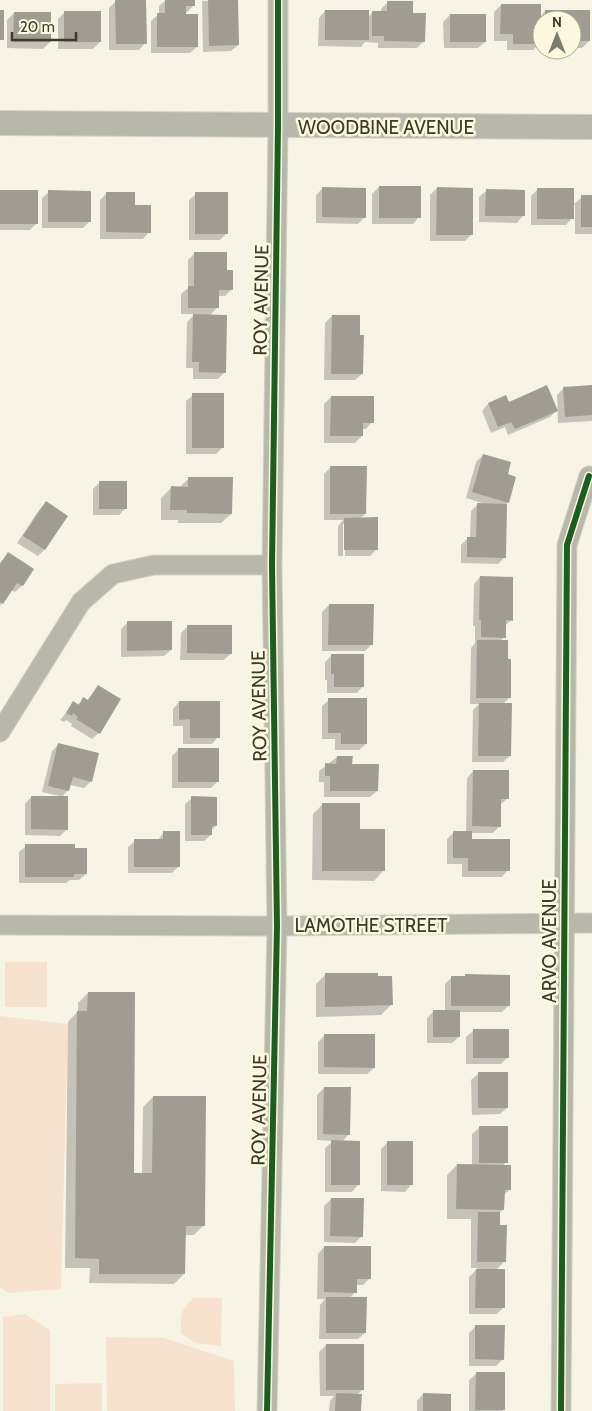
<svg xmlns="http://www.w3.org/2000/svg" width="592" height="1411" font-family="Cabin,sans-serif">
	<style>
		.green { fill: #f7e2d0 }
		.shadow { fill: #0003 }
		.building { fill: #a19c91 }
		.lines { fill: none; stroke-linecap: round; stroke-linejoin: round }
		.minor-casing { stroke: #d4d2c6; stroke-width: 21 }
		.tertiary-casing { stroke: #d4d2c6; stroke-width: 26 }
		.minor { stroke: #b8b8aa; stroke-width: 19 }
		.tertiary { stroke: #b8b8aa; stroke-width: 24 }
		.cycleway-casing { stroke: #fef8df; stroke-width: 9 }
		.cycleway { stroke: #1b5e20; stroke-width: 6 }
		.labels { text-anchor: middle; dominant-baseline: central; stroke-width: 5; stroke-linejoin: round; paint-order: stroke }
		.street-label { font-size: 19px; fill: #3c392d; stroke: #fef8df }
	</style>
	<rect width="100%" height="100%" fill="#f7f4e6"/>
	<path class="green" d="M5,962H47V1007H5Z
		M0,1016L68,1024L61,1289L9,1293L0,1288Z
		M194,1298H222L221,1346L195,1343L181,1333C181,1315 179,1311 194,1298Z
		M25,1314L50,1330V1411H3V1317Z
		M106,1337L164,1338L234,1361L235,1411H107Z
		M102,1383V1411H55V1384Z"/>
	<path class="shadow" d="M166,0H194V5L187,12H185L197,47L190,53H151V21L159,14V6Z
		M237,0L238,45L231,51L203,52L202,1Z
		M116,1L145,43L139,50H109V8Z
		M388,2L411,14L424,41L417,48H378V43L365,42L361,47L318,46L319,18L325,11L368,17L373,12H381V9Z
		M501,5L540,17L545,11H589V41L582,48H572V20H542V48H539V44L533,50H507V41H494V12Z
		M65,12L100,42L93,49H58V19Z
		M14,13L50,42L43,49L7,48V20Z
		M450,15L485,42L478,48H444L443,22Z
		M379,187L419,217L413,224H372V194Z
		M323,188L365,217L358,224L316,223V195Z
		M437,188L471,235L465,241H430V195Z
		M538,189L572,218L566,225H531V196Z
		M0,191L37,223L30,230H0Z
		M486,191L523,216L517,223L479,222V197Z
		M49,192L90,221L83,228H42V198Z
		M107,193L133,206L149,232L143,239H100V200Z
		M196,194L227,233L220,240H189V200Z
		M582,197H592V234H575V205H573Z
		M195,253L226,271L232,289L225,296H218V307L209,316L225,372L218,379H193V368H186L187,322L195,314H181V294L188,288V260Z
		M332,316L359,336L362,374L355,380H324L325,323Z
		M592,386V421L558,423L557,395L564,388Z
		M193,395L223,447L216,454H186V401Z
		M331,397L372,422L366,429H362V436L355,443H324V404Z
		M505,397L508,403L557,410L550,417L508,435L505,427L491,433L482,411L488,404Z
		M483,455L508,502L506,504L505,557L498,564L461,563V545L468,538H470L471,511L477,505L485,504L466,498L476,462Z
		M331,467L365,514L360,519L377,549L370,556H345V524H343V556H338V526L343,520H324V474Z
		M189,478L231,514L221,523H178V520H161V498L171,488H179Z
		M100,482L126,508L119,515H93V489Z
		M46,503L66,516L44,550L38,556L17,543L39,510Z
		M8,554L32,570L22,586L15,592L11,590L0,606V563Z
		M480,577L511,620L504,627V637L500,641L509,698L503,704L510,756L503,762H472L473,710L479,704H470L471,648L475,643V626H473L474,584Z
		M329,605L372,644L365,651H322V612Z
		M127,623L171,650L164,656L121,657V629Z
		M188,626L231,653L224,660H180L181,633Z
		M332,655L363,686L357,693H327V680H325V662Z
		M98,687L99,733L92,739L71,726L72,724L66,720L64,722L60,720L74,703L77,705L84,699L87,701Z
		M329,700L366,744L359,750H335V739H322V706Z
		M179,702L218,737L212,744H183V726H173V709Z
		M59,744L91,781L84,788L70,785L68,790L61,798L67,829L60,836L25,835V804L31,797L60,796L42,792L52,751Z
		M179,749L218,781L211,788H172V756Z
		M337,757L351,765L377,791L370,797H324V782H319V771Z
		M473,771L508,798L500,805V826L493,833H470V840L508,870L502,877H462V864H447V839L454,832H466L467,778Z
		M192,798L216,826L211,830V835L204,841H185V804Z
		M323,804L359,830L383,871L374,881L312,880L313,814Z
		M164,832L179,866L172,873H128V847L135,841H157Z
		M26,846L86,874L79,880H70L66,883H19V852Z
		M326,974L391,1005L381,1015L316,1017V984Z
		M452,977L508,1006L502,1012H459V1037L452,1043H427V1018L433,1012H445V984Z
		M88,993L132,1174H142L143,1107L153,1097L204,1225L194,1235H184V1274L174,1284L89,1283L90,1268H65L68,1022L78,1011V1003Z
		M473,1031L507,1058L501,1064H466V1037Z
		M325,1035L374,1068L367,1074H318V1042Z
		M478,1074L507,1108L500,1114L472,1115L471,1080Z
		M324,1088L349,1134L342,1142L358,1185L352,1192H325V1148L333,1141L317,1140V1095Z
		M479,1128L506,1162L503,1166L510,1189L503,1196V1209L499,1214L498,1226L505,1261L496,1270L504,1307L497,1314H469V1277L478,1268H471V1219H447V1175L457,1165L472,1166V1134Z
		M388,1142L411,1185L405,1192L381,1191V1149Z
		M331,1199L362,1236L355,1243L324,1242V1206Z
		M324,1247L370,1278L363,1285H355V1292L350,1298L365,1333L358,1339H319L320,1305L325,1299H317L318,1254Z
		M476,1326L503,1359L496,1366H469V1333Z
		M326,1345L363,1389L357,1395L360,1411H329L330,1401L334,1396H320L319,1352Z
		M476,1374L504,1410L502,1411H469V1380Z
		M423,1394L450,1411H417V1401Z"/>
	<path class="building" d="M115,0H146L147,44H116Z
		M165,0H195V6H186V14H198V47H157V13H165Z
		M208,0H238L239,45L209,46Z
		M387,1H413V13H426L425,42L384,41V36H372V11H387Z
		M501,4H541V44H513V34H500Z
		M0,10H4V40H0Z
		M325,10H369V40H325Z
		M545,10H590V41H572V20H545Z
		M64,11H101V42H64Z
		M14,12H51V42H13Z
		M450,14H486V42H450Z
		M379,186H421V218H379Z
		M322,187L366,188V218L322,217Z
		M437,187L473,188V235H436Z
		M537,188H574V219H537Z
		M486,189L525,190V216H485Z
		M0,190H38V224H0Z
		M48,190L91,191V222H48Z
		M106,192H135V205H151V233L106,232Z
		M195,192H228V234H195Z
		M581,195H592V227H581Z
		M194,252H227V270H233V290H219V308H188V286H194Z
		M193,314L227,315L226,373L199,372V362H192Z
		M332,315H360V335H364L363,374H331Z
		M547,385L558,411L515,429L511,422L498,427L488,403L506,395L509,402Z
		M592,385V415L565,417L563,387Z
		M192,393H224V448H192Z
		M331,396H374V423H363V436H330Z
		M483,454L511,462L508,474L516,477L509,503L472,492Z
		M330,466H367L366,514H330Z
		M188,477H233L232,514L187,513V510H170L171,486L188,487Z
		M99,481H127V509H99Z
		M46,501L68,516L45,550L23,536Z
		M477,503L507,504L506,558L467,557V537H476Z
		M378,517V550H344V518Z
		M8,552L34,569L23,586L17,583L3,604L0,602V564Z
		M480,576L513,577V621L506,620V638L481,637V620H479Z
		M329,604H374L373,645H328Z
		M127,621H172V650L127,651Z
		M187,625H232V654L187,653Z
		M477,640H508V659H511V698H476Z
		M331,654H364V687H334V674H331Z
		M98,685L121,699L100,734L76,719L78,717L73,713L72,716L66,713L73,701L79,705L83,697L88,700Z
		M328,698H367V744H341V733H328Z
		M179,701H220V738H190V719L179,720Z
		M479,703H512L511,756H478Z
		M58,743L99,753L92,782L73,777L69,791L48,786Z
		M178,748H219V782H178Z
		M337,756H353L352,764H379L378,791H330V776H325V763L336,764Z
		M473,770H509V799H501V827L472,826Z
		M31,796H68V830L31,829Z
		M191,796L217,797V826H212V835H191Z
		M322,803H360V829H385V871H322Z
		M163,831H180V867H134V839H163Z
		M453,831H472V839H510V871H468V858H453Z
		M25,844H75V848H87V874H74V877H25Z
		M325,973H378V976H392L393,1005L325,1007Z
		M465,974L510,975V1006H451V976H465Z
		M88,992H135L134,1173H152L153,1096H206L205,1226H186L185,1274H99V1259L75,1258L77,1011H87Z
		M433,1010H460V1037H433Z
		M473,1029H509V1058H473Z
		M324,1034H375V1068L324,1067Z
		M478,1072H508V1108H478Z
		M324,1087H351L350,1135L323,1134Z
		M479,1126H508V1163H479Z
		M331,1140L360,1141V1185H331Z
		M387,1141H413V1185H387Z
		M457,1164L511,1165V1190H505L504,1210L456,1209Z
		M331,1198H364L363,1237L330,1236Z
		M478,1212H500V1225H507L506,1262H477Z
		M324,1246H371V1279H357V1293L324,1292Z
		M476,1269H505V1308H475Z
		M326,1297H367L366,1333H326Z
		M475,1325H505L504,1360L475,1359Z
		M326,1344H364V1390H326Z
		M476,1372H505V1410H475Z
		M336,1393L362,1394L361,1411H335Z
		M423,1393L451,1394V1411H423Z"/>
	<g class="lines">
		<g class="minor-casing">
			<path id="minor" d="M0,732L81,602L113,574L154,565H272
				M0,925L277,926L592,923
				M267,1411L277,926L272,565L278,126V0
				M561,1411L567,545L589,476"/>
		</g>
		<g class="tertiary-casing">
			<path id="tertiary" d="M0,123L592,127"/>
		</g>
		<use href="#minor" class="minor"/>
		<use href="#tertiary" class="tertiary"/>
		<g class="cycleway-casing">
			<path id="cycleway" d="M267,1411L277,926L272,565L278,126V0
				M561,1411L567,545L589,476"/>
		</g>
		<use href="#cycleway" class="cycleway"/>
	</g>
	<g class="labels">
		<g class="street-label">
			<text x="386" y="127">WOODBINE AVENUE</text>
			<text transform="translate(261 300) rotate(-89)">ROY AVENUE</text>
			<text transform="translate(259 706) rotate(-91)">ROY AVENUE</text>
			<text x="371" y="925">LAMOTHE STREET</text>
			<text transform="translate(549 941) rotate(-90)">ARVO AVENUE</text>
			<text transform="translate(259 1110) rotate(-89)">ROY AVENUE</text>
		</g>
	</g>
	<g transform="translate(557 35)"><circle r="24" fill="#fef8df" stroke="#b0ac98"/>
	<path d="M0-4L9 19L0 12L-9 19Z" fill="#7d7a6e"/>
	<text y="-8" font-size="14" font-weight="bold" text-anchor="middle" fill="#3c392d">N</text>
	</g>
	<path d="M12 32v8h64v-8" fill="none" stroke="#3c392d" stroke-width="2.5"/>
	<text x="20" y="32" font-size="15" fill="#3c392d" stroke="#fef8df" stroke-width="4" paint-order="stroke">20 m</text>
</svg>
